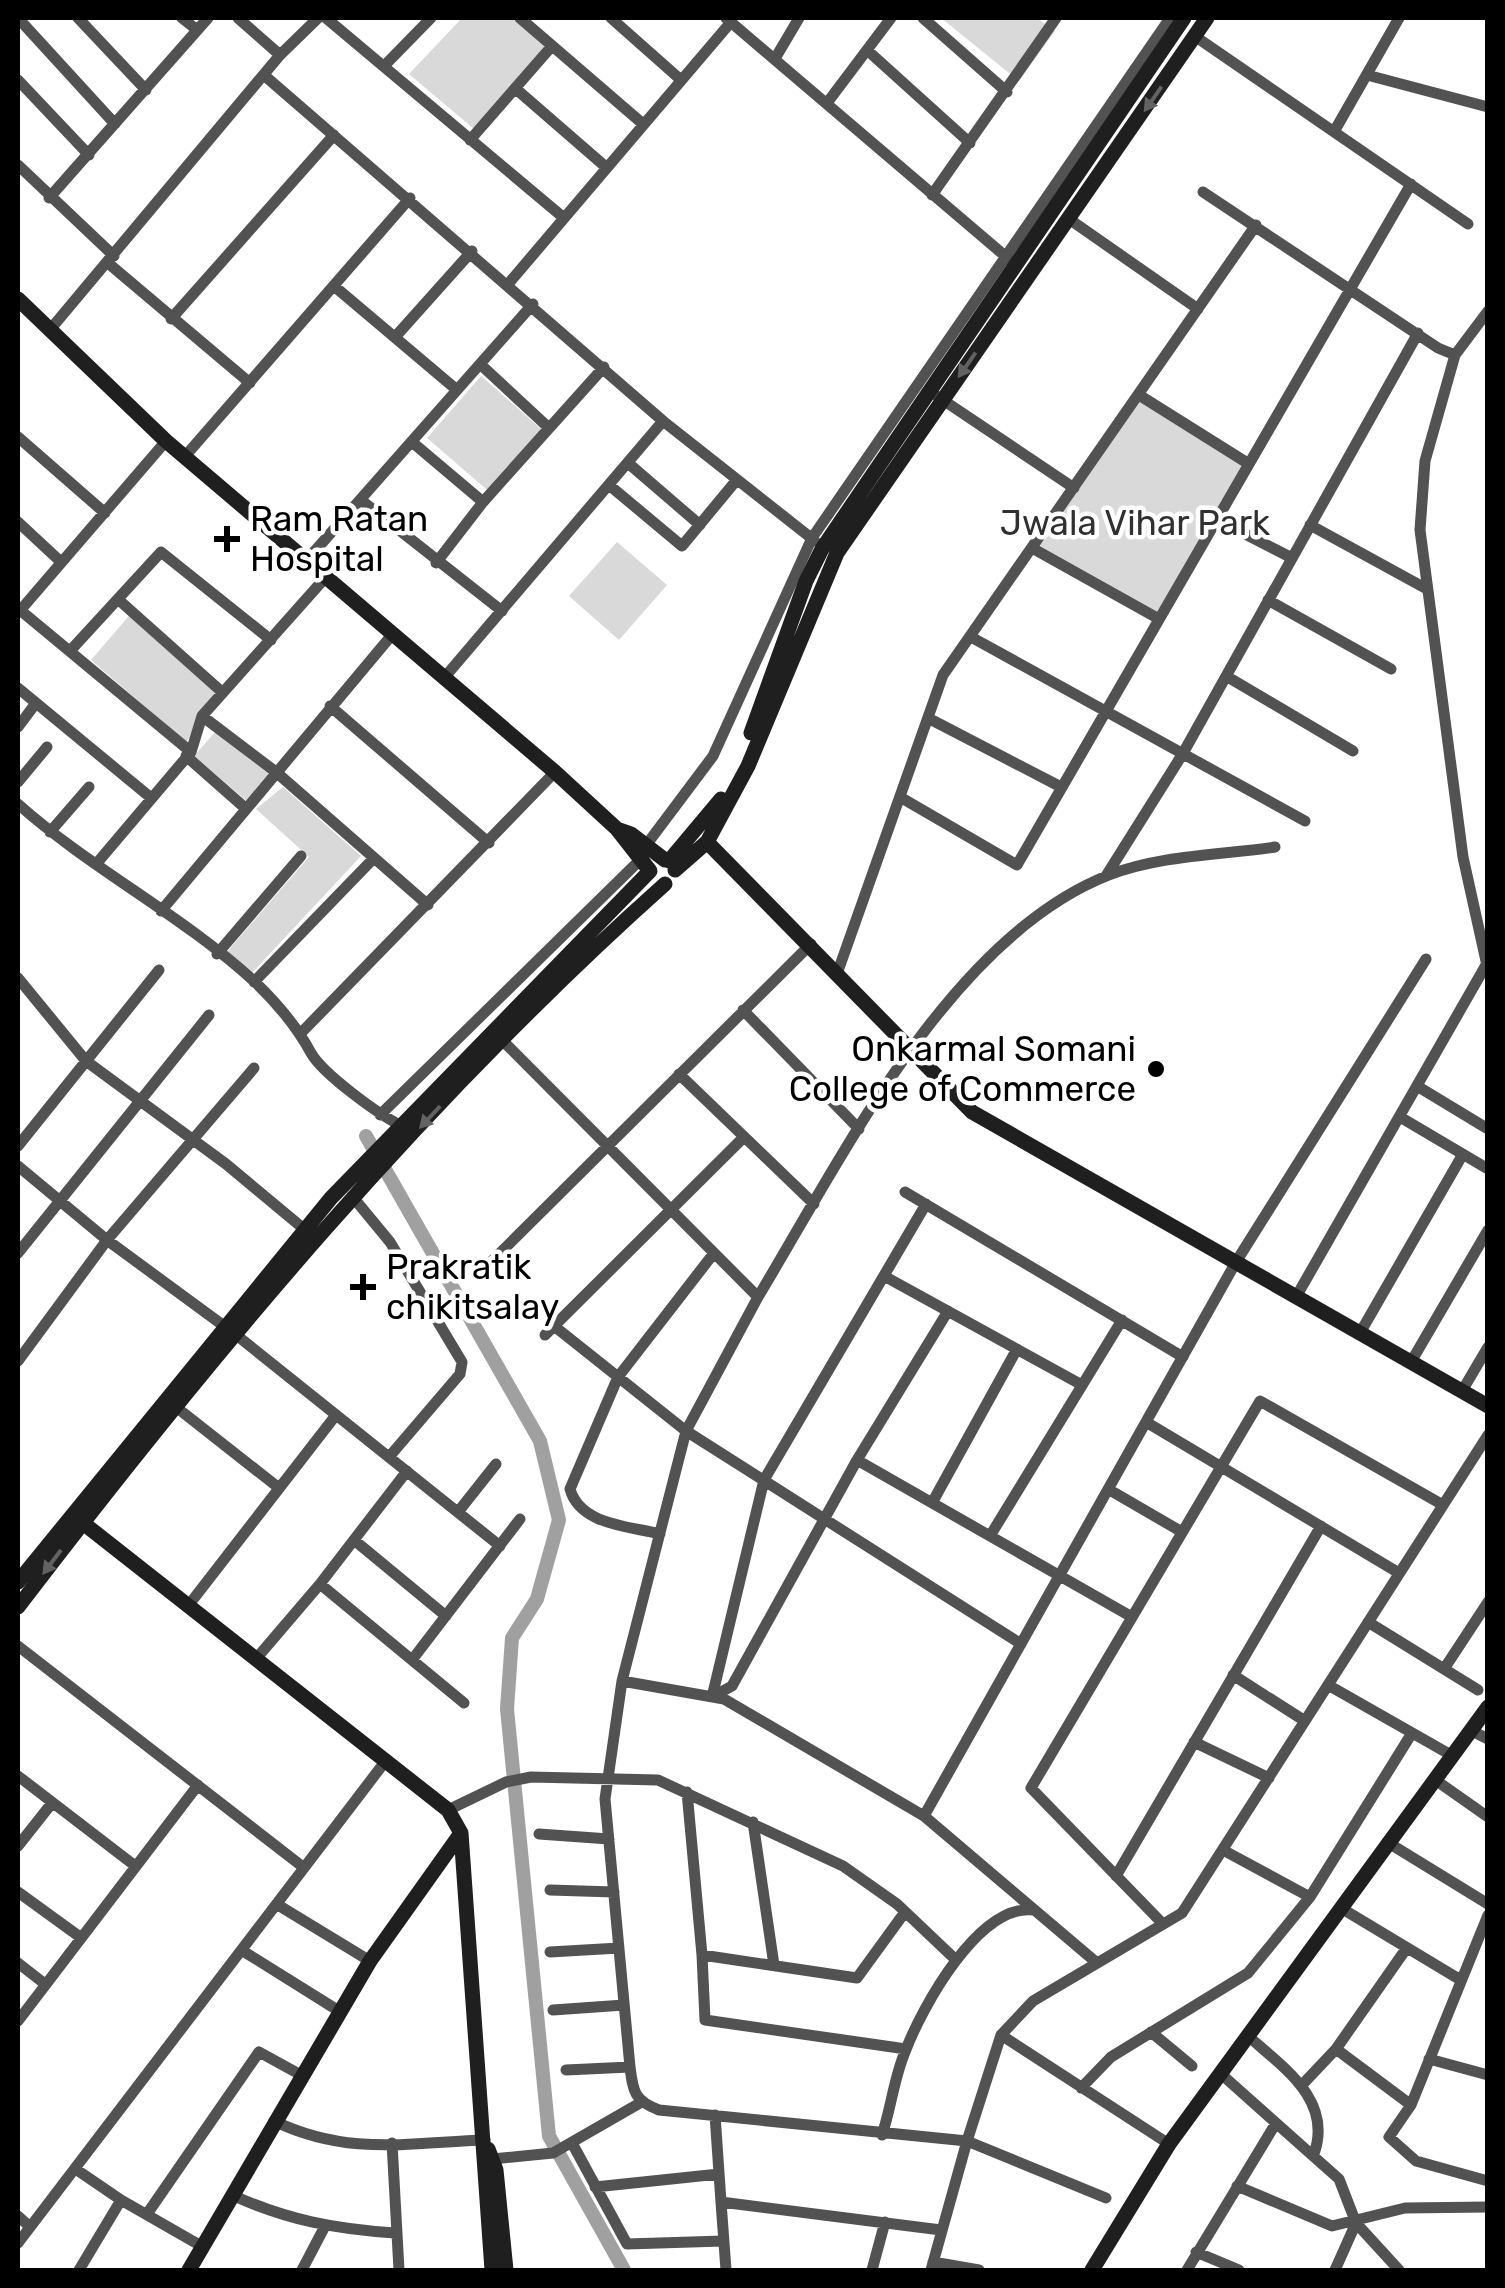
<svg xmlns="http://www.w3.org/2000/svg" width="1505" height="2288" font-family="Rubik,sans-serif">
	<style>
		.green { fill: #d9d9d9 }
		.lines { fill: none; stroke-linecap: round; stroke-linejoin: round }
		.canal { stroke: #a0a0a0; stroke-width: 14 }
		.street { stroke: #525252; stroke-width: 11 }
		.secondary { stroke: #1f1f1f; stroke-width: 15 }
		.oneway { fill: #626262 }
		.poi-dot { fill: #000; stroke: #fff; stroke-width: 4 }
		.labels { text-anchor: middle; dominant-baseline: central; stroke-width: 9; stroke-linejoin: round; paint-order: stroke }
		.poi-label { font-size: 35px; fill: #000; stroke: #fff; text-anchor: start }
		.park-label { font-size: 35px; fill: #303030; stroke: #fff }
	</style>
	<rect width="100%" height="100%" fill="#fff"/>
	<path class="green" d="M462,18H514L553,51L481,135L409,74Z
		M941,18H1037L1055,31L1019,81Z
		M481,376L547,434L493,495L427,438Z
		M1139,395L1249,464L1159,619L1032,548Z
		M617,542L667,585L619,640L569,596Z
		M134,610L229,692L186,742L91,660Z
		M216,731L274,778L248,802L194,756Z
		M283,787L361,856L251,974L226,953L309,857L256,809Z"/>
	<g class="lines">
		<path class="canal" d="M366,1136L540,1441L559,1520L537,1599L512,1638L507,1709L549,2136L624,2270"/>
		<path class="street" d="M18,18L115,124
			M78,18L146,90
			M182,18L196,29
			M238,18L280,55
			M326,18L564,218
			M520,18L643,124
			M611,18L681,80
			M726,18L1011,261
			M923,18L1007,92
			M1196,37L1468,224
			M867,50L970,143
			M776,57L799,18
			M385,65L431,18
			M1367,75L1488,107
			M265,76L663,421L815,541
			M18,80L89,155
			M516,89L607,168
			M827,103L891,18
			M1335,130L1399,18
			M470,140L552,46
			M18,165L114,256
			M1203,192L1438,348L1455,355L1425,461L1420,530L1463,857L1488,970
			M932,195L1056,18
			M49,198L208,18
			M1069,219L1198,309
			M108,263L250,383
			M509,283L731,22
			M334,286L457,390
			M171,319L334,135
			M49,331L280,55L318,18
			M396,336L472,251
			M1455,355L1488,311
			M480,364L549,428
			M1139,395L1249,464
			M937,396L1074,488
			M18,437L105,513
			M412,442L483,502
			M187,454L410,198
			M628,463L700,525
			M609,485L682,546L735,482
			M361,500L502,611
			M1216,519L1292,558
			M18,522L61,562
			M1310,525L1425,588
			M1032,548L1159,619
			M306,561L533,304
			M436,563L483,502L604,367
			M1268,600L1391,669
			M120,601L222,692
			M20,610L191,752
			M18,613L166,441
			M971,637L1305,821
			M70,651L161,552L271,640
			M1226,676L1353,751
			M444,678L663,421
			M18,688L150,797
			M330,706L489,843
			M202,716L276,772L428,905
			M928,718L1061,787
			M18,727L36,703
			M186,756L244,807
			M18,782L47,747
			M900,797L1017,865L1411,184
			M18,804C91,869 182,915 255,982C278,1004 297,1027 311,1053C323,1074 378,1114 400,1125
			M50,832L89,787
			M647,844L713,756L812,538L1170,18
			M97,863L191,752L202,716L325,578
			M1106,876L1182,755L1418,333
			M161,911L391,636
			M217,954L301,856
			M838,971L943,675L1256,225
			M18,978L86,1061L226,1164L304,1229
			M254,982L374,858
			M743,1010L859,1129
			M302,1032L555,772
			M502,1040L758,1297C842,1158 950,937 1109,875C1160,855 1222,855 1275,847
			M679,1074L814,1204
			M1417,1086L1488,1129
			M380,1115L640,860
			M1400,1117L1488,1169
			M18,1146L159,970
			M18,1166L107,1240L224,1326
			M905,1192L1183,1357
			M352,1196L390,1242L462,1362L460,1374L389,1457
			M18,1253L209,1015
			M489,1264L811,944
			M884,1276L1082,1385
			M1296,1297L1486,965
			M554,1326L686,1431L758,1297
			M1360,1333L1463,1154
			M235,1334L500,1546
			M545,1335L744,1137
			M18,1361L107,1240L254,1068
			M1411,1362L1488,1230
			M1462,1391L1488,1347
			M176,1407L279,1488
			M1146,1422L1399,1573
			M857,1460L948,1311
			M1108,1489L1182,1532
			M932,1503L1017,1349
			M458,1512L496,1464
			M660,1534C629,1526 580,1525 570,1489L618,1377L714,1253
			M990,1536L1132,1617
			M354,1540L446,1616
			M320,1584L407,1471
			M188,1606L336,1415
			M1368,1622L1478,1690
			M1021,1644L686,1431L622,1681L724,1699L924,1816L1236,1262L1426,959
			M18,1646L303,1867
			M256,1659L320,1584L464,1703
			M412,1660L520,1519
			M1444,1669L1488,1602
			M1233,1675L1305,1721
			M622,1681L605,1799L630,2067C633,2091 634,2101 659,2110L967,2141L1001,2035L1169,2144
			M1328,1685L1451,1755
			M712,1697L732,1686L857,1460L990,1536L1122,1320
			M712,1697L764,1480L926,1204
			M1470,1730L1488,1739
			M1194,1742L1269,1778
			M18,1776L134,1865
			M1434,1779L1488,1817
			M687,1792L702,1955L857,1978L905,1912
			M448,1810L506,1782L531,1777L658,1780L843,1866L897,1904L956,1960
			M924,1816L1097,1963
			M753,1822L774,1965
			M539,1834L609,1839
			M1387,1842L1488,1904
			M18,1846L52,1803
			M1223,1850L1310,1897L1412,1733
			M1116,1876L1321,1526
			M550,1890L614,1892
			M18,1892L80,1937
			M278,1905L370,1961
			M1341,1908L1459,1979
			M1488,1915L1411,2105L1389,2137L1416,2161L1488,2181
			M1163,1924L1031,1788L1260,1401L1443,1505
			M243,1951L339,2011
			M550,1952L619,1948
			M702,1955L705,2020L906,2049
			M18,1963L45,1984
			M553,2010L624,2005
			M18,2021L198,1785
			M1151,2032L1192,2066
			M1001,2035L1033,2001L1182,1913L1488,1435
			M1248,2036C1284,2068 1333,2100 1314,2154
			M1336,2049L1411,2105
			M1429,2059L1488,2075
			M566,2070L630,2067
			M1220,2073L1339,2179L1356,2223L1399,2270
			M1301,2086L1336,2049L1406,1949
			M1081,2088L1111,2057L1248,1973L1310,1897
			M715,2115L721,2202L941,2230
			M274,2121C347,2156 407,2143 485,2140
			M882,2135C891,2108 894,2078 905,2052C922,2007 979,1903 1034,1910
			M392,2143L399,2270
			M572,2143L627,2244L723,2241
			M492,2159L553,2153L640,2103
			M77,2170L121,2200L79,2270
			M1237,2186L1332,2226L1405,2208L1488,2207
			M595,2187L719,2174
			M232,2195C287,2220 335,2229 395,2233
			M121,2200L203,2247
			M721,2202L726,2270
			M147,2214L259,2052L301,2075
			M18,2216L30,2227
			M18,2243L384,1763
			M1196,2252L1239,2270
			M933,2262L979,2270
			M302,2270L324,2228
			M872,2270L885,2222
			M931,2270L967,2141L1106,2198
			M1187,2270L1276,2123
			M1335,2270L1356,2223"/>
		<path class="secondary" d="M18,299L166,441L555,772L617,829L650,871L331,1198L18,1582
			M751,733L806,581L822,549L1184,18
			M617,829L631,834L665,860
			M707,842L972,1112L1488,1406
			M669,861L721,799
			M675,870L707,842L748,766L837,553L1207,18
			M78,1519L448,1810L461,1833L492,2270
			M18,1607C214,1350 423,1100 665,884
			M488,2149L496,2170L506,2270
			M189,2270L370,1961L461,1833
			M1092,2270L1169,2144L1488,1707"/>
	</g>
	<defs><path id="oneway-solid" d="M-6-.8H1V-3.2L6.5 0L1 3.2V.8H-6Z" transform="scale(2.5)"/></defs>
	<g class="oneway">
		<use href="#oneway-solid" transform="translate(1153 99) rotate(125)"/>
		<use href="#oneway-solid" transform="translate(967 365) rotate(125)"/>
		<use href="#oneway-solid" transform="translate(430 1117) rotate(133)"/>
		<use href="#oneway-solid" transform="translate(52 1562) rotate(127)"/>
	</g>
	<g class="poi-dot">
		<path d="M222 524h10v10h10v10h-10v10h-10v-10h-10v-10h10z"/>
		<circle cx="1156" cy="1069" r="10"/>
		<path d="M358 1272h10v10h10v10h-10v10h-10v-10h-10v-10h10z"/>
	</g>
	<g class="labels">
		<g class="poi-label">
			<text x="250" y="519">Ram Ratan<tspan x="250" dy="40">Hospital</tspan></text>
			<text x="1136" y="1049" text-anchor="end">Onkarmal Somani<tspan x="1136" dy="40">College of Commerce</tspan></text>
			<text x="386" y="1267">Prakratik<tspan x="386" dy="40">chikitsalay</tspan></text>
		</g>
		<g class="park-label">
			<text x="1135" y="523">Jwala Vihar Park</text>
		</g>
	</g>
	<rect width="1505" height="2288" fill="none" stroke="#000000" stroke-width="40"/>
</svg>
